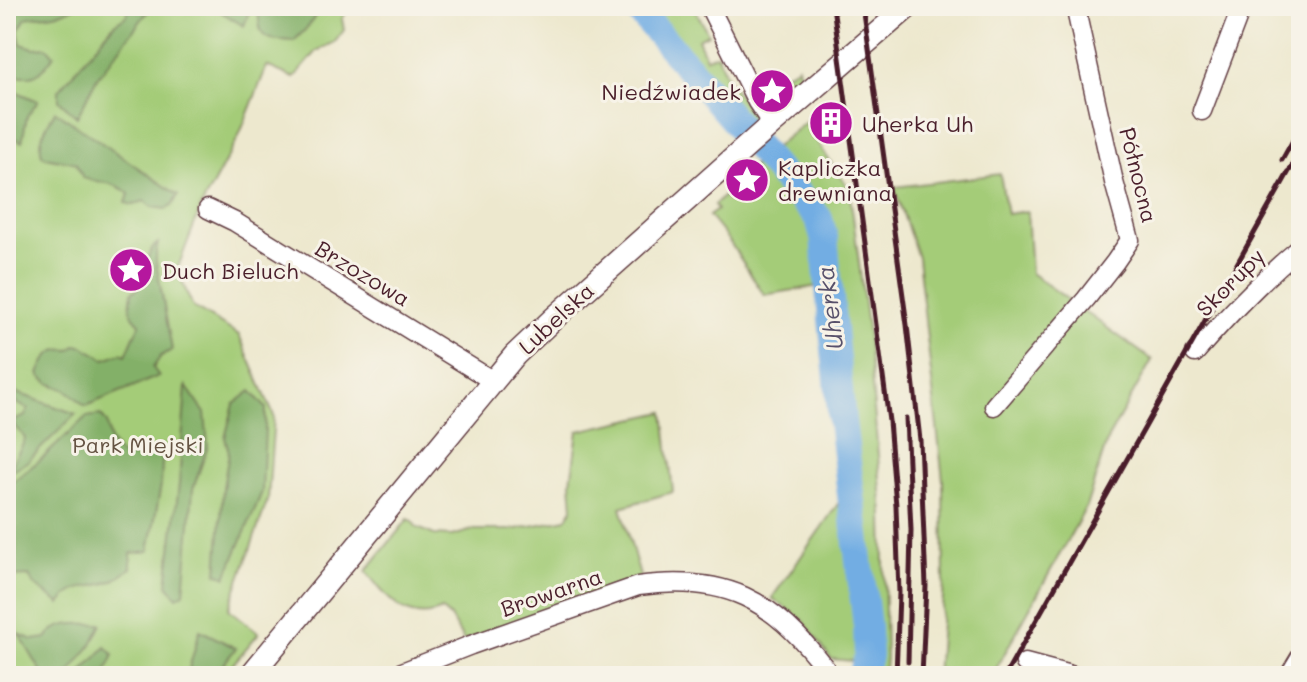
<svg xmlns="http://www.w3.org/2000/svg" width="1307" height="682" font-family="Mali,sans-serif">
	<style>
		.green { fill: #a4cc78; stroke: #777652; stroke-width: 2 }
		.forest { fill: #83b068; stroke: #66684a; stroke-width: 2 }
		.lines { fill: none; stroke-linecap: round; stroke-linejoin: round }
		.river { stroke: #72ade3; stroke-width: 28 }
		.minor-casing { stroke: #623d43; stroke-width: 21 }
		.major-casing { stroke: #623d43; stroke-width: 25 }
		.minor { stroke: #fff; stroke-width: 18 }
		.major { stroke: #fff; stroke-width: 22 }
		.rail { stroke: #4a1f2b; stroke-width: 5 }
		.labels { text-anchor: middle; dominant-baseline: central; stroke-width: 6; stroke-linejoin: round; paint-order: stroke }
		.poi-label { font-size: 22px; fill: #4a1f2b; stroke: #f7f3e8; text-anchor: start }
		.street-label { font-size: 22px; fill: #4a1f2b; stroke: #f7f3e8 }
		.park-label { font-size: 22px; fill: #655342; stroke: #f7f3e8 }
		.water-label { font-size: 24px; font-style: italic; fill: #58516b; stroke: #f7f3e8 }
	</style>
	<rect width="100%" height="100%" fill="#f7f3e8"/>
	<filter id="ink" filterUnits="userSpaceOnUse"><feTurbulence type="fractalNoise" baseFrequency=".0125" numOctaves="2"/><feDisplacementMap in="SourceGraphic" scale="16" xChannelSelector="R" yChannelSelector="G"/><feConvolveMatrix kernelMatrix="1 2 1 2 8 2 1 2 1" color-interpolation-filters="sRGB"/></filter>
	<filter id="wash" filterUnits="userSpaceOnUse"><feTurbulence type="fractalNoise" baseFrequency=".006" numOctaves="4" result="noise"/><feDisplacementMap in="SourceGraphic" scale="32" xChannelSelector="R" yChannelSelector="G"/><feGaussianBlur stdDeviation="1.8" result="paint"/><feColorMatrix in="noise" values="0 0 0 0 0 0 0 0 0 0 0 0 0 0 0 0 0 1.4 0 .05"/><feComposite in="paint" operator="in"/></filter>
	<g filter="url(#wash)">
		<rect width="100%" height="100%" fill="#ede8ce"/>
		<path class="green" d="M6,6H350L342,19L344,30L335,42L317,51L294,78L267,66L239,136L201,207L177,270L193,307L239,335L274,416L268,499L229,609L259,633L223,676H6Z
			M627,6H694L708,34L698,39L706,58L717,54L727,78L754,117L737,131Z
			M798,66L800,75L775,96L772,97L766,90L770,83Z
			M812,117L819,145L849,189L853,216L867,326L883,515L886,658L884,676H850L853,661L831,659L803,620L772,598L840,501L819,286L764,295L729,241L709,216L717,210L714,205L744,178L754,164Z
			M1000,174L1007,214L1027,211L1031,273L1152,360L1108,438L1086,507L992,676H937L944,583L943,480L918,258L894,187Z
			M664,412L673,492L621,507L641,580L464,641L450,617L442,610C407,626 386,597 366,571L408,519L413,521L416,527L434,535L452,536L473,530H511L566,519L573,508L571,482L578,431Z"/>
		<path class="forest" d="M6,6H77C62,15 43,15 26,18L18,31L21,44L34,48L47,47L54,55C38,77 34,80 6,73Z
			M131,6H152L97,78L77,117L59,100V90L114,24L126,16Z
			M221,6H251L244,26L221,12Z
			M258,6H321L309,26L294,41C260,39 260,40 258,6Z
			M6,87L38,101L27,116L22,142L11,136L9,130H6Z
			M55,111L178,195L172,206L166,209L152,207L144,201L133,205L126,203L129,194C115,181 100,183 83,178L76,163C64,159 54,161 42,155C37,139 47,126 55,111Z
			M158,243L156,253V262L172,350L161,356L153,368L159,376L86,406C78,402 77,397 69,392C59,385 47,386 39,374C46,358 50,347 70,350L77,345L84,347L105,359L121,353L126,355L140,323C128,313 130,307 132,292C154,282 138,258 158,243Z
			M186,386L205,413L208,446L193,489L184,593L177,597L167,584L179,484Z
			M6,389L76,414L28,461L10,472C11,460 21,451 25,439C22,431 15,429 12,421L25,416L28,409L6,398Z
			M251,391L266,408L262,492L226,577L217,573L223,488L229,452L225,438L234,404Z
			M101,415L107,423L110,440L120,455L133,456L163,445L161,485L149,551L131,553V568C126,572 120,577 114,580C93,590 76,582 60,604C49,594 35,590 29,576L11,577L6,575V487L45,456L86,417Z
			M102,624L92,644L67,676H44L19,634L33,640L46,638C57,620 83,624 102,624Z
			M200,630L236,648L214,676H187Z
			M106,647L114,655L104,676H78Z"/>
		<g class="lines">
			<path class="river" d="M635,6L819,219L824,237L842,421L867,626L868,656L862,676"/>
		</g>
	</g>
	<g filter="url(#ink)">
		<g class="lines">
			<g class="minor-casing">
				<path id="minor" d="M709,6L757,102L772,124
					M1202,111L1242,6
					M208,209L235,222L493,381
					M1195,353C1228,315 1262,279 1301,247
					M994,406L1086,299L1115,262L1130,240L1114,182L1075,6
					M1025,663L1074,676
					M392,676L471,645L638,586C725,574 773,599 825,668L823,676
					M1289,676L1301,656"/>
			</g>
			<g class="major-casing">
				<path id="major" d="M250,676L515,355L553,319L772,124L909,6"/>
			</g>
			<use href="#minor" class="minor"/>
			<use href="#major" class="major"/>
			<path class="rail" d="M833,6L889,421L896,506L899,593L896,676
				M863,6L907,325L920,440L926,586L922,676
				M1282,160L1301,126
				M906,418L911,530L908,662
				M1005,676L1301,150"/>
		</g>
	</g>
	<defs>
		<g id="sight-disc" transform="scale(2.3)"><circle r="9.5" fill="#b5179e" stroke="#f7f3e8"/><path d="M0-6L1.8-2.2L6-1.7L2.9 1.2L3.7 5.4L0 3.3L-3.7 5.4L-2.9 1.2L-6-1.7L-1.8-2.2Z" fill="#fff"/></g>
		<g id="building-disc" transform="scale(2.3)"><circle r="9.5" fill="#b5179e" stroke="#f7f3e8"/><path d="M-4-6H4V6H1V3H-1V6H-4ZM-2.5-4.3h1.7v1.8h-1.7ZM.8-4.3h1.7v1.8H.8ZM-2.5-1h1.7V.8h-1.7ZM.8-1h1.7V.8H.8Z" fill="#fff"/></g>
	</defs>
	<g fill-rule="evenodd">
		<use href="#sight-disc" x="772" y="91"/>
		<use href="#building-disc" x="831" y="123"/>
		<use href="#sight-disc" x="747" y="180"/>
		<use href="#sight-disc" x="131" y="270"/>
	</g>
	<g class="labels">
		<g class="poi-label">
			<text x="741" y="91" text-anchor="end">Niedźwiadek</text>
			<text x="862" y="123">Uherka Uh</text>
			<text x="778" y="167">Kapliczka<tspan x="778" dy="25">drewniana</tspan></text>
			<text x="162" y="270">Duch Bieluch</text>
		</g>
		<g class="street-label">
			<text transform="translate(1139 175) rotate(76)">Północna</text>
			<text transform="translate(363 273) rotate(31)">Brzozowa</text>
			<text transform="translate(1230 282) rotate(-45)">Skorupy</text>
			<text transform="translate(556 318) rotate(-43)">Lubelska</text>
			<text transform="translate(551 592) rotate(-19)">Browarna</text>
		</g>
		<g class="park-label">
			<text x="138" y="444">Park Miejski</text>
		</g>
		<g class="water-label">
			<text transform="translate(829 308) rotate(-97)">Uherka</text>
		</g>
	</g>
	<rect width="1307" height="682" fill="none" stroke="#f7f3e8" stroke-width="32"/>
</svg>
